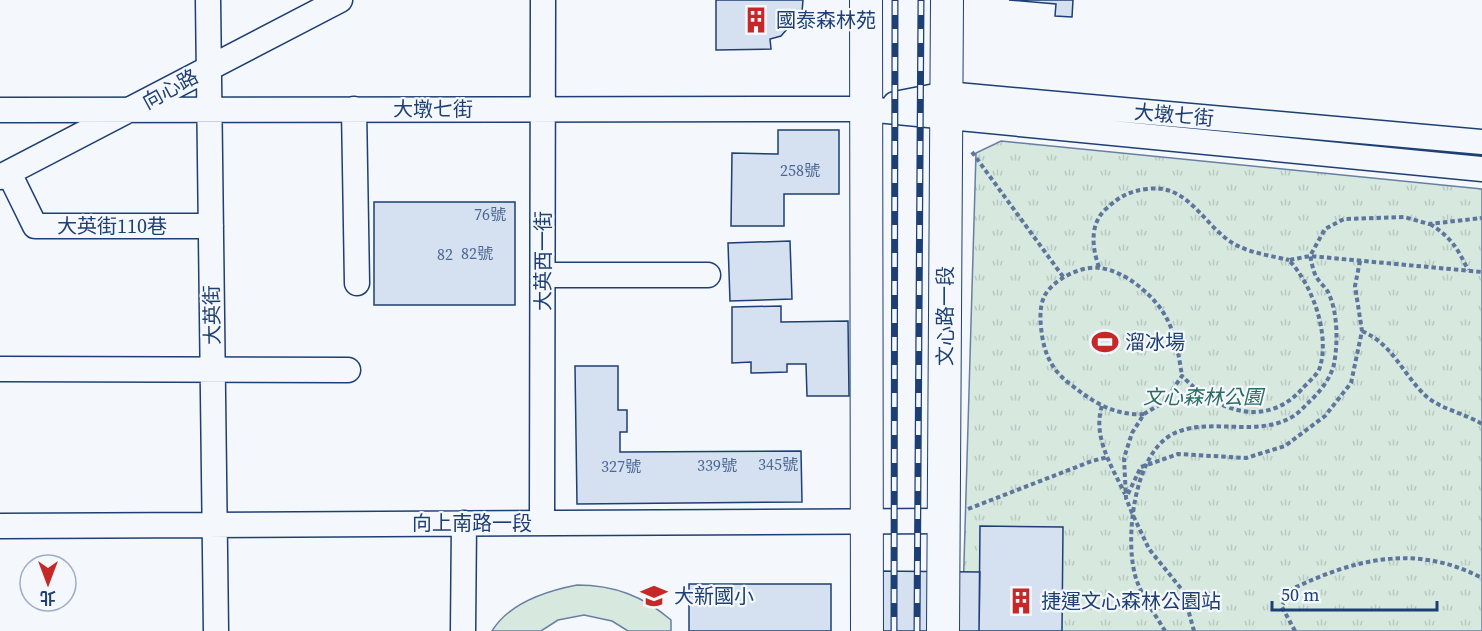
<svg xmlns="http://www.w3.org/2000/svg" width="1482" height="631" font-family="'Source Serif 4','Noto Sans TC',serif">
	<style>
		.green { fill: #d7e8df; stroke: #687fa3; stroke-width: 1.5 }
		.park { fill: url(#park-tufts); stroke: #687fa3; stroke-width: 1.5 }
		.building { fill: #d5e0f0; stroke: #1d3f73; stroke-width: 1.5 }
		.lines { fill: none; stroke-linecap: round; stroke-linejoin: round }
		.minor-casing { stroke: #1d3f73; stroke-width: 27 }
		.major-casing { stroke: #1d3f73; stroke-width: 34 }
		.path { stroke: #5e769c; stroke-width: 4; stroke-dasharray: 4.5 3; stroke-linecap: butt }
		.minor { stroke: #f4f7fb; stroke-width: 24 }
		.major { stroke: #f4f7fb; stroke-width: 32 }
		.rail-casing { stroke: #1d3f73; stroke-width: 7 }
		.rail { stroke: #f4f7fb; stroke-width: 4.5; stroke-dasharray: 14; stroke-linecap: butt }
		.labels { text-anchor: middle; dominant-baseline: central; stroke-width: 4.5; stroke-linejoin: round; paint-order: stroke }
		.number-label { font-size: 16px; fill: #4b6792 }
		.poi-label { font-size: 20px; fill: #1d3f73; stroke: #f4f7fb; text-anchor: start }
		.street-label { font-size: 20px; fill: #1d3f73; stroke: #f4f7fb }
		.park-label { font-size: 20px; font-style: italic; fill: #2c6c60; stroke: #f4f7fb }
	</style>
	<defs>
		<pattern id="park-tufts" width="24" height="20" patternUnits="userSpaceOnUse" patternTransform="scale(1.5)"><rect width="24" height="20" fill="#d7e8df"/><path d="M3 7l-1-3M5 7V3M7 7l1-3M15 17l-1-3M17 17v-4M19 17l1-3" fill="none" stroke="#b8c8c3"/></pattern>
	</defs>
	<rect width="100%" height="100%" fill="#f4f7fb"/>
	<path class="green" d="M577,585C614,585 643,596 671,620V631H628L612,621L584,615L558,620L541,631H492C509,603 546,591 577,585Z"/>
	<path class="park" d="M1001,141L1482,189V631H962L976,153Z"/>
	<path class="building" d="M716,0H803L802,12L781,36L770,39L771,49L716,50Z
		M1009,0H1073L1072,17L1055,16L1056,4Z
		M778,130H839V194H784V226H731L732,153L778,154Z
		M374,202H515V305H374Z
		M790,241L792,299L730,301L728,243Z
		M781,306V322L848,321L849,396H807L806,364H787V372L751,373V362L732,363V307Z
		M575,366H618V410H627V432H620V452L801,451L802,502L577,504Z
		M980,526L1063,527L1062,631H979Z
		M875,571L980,572L979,631H875Z
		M689,584H831V631H689Z"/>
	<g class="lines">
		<g class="minor-casing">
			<path id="minor" d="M208,0L216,631
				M895,104L946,94L1482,142
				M354,109L357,283
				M0,110L866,109L1482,169
				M9,173L35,226H211
				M0,177L340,0
				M543,275H708
				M0,369L348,370
				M542,523L543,0
				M0,526L944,521
				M463,631L464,523"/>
		</g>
		<g class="major-casing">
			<path id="major" d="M866,0L867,631
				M943,631L947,0"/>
		</g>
		<path class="path" d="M972,152L1064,278
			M1430,224C1451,237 1458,249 1468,270
			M1099,267C1092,248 1089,223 1107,208C1120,196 1130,191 1147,189C1190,183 1203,227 1236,245C1251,253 1272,256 1289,260
			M1362,331C1394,345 1402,374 1427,397C1441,409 1466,414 1482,424
			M1102,406C1092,436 1112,467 1125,494
			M1144,414C1114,416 1093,402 1070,384C1053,371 1045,356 1042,335C1040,322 1039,306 1045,295C1054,279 1082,265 1100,268C1126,271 1156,297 1167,319C1176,336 1179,357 1182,376
			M1128,494L1141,467L1178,454L1246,458L1285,446L1325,416L1351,383L1362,331L1355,286L1360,261
			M968,509L1092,461L1108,457
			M1165,631C1155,614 1140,594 1135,575C1125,537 1134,456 1171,435C1205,416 1252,437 1288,419C1296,416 1303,408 1309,402C1319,393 1331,378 1334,364C1338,343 1338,312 1328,292C1325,287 1320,283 1317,278C1313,272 1312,263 1310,256L1325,229L1344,219L1404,217L1429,224L1482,218
			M1194,631L1183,591L1149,549L1132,513L1126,498L1124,458L1132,433L1144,414L1164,402L1182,376C1215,410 1265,430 1302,389C1307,383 1318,375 1320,367C1330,333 1312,285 1289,260L1310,256L1482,272
			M1295,631L1282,607L1288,591C1353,559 1415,543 1482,578"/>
		<use href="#minor" class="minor"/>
		<use href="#major" class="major"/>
		<g class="rail-casing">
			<path id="rail" d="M894,631L895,0
				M917,631L921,0"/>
		</g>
		<use href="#rail" class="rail"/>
	</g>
	<defs>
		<g id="building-bare" transform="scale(2.07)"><path d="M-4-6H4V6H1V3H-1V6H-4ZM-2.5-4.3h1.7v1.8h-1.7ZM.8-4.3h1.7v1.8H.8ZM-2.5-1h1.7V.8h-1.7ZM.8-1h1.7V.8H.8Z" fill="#c62828" stroke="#f4f7fb" stroke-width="2.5" paint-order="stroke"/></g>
		<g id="stadium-bare" transform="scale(2.07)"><path d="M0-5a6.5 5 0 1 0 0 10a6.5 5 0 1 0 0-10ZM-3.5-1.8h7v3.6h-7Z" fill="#c62828" stroke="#f4f7fb" stroke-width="2.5" paint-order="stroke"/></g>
		<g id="school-bare" transform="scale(2.07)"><path d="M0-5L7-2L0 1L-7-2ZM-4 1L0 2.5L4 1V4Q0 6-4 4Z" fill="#c62828" stroke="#f4f7fb" stroke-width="2.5" paint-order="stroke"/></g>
	</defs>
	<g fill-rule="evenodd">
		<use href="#building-bare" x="756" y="20"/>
		<use href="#stadium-bare" x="1105" y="342"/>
		<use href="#school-bare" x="654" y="596"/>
		<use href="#building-bare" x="1021" y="601"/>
	</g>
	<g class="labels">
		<g class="number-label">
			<text x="800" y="170">258號</text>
			<text x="490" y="214">76號</text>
			<text x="477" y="253">82號</text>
			<text x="445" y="254">82</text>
			<text x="778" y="464">345號</text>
			<text x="717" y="465">339號</text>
			<text x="621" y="466">327號</text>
		</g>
		<g class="poi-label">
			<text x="776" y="20">國泰森林苑</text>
			<text x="1125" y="342">溜冰場</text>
			<text x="674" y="596">大新國小</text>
			<text x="1041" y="601">捷運文心森林公園站</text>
		</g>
		<g class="street-label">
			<text transform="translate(170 89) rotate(-29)">向心路</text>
			<text x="433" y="109">大墩七街</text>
			<text transform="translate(1174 115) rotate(5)">大墩七街</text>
			<text x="112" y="226">大英街110巷</text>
			<text transform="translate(543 261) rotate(-90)">大英西一街</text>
			<text transform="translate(212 315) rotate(-91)">大英街</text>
			<text transform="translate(945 316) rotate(-90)">文心路一段</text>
			<text x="472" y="523">向上南路一段</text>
		</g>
		<g class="park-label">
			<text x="1203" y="397">文心森林公園</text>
		</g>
	</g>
	<g transform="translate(48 583) rotate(180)"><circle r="28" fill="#f4f7fb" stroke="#9eadc5" stroke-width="1.5"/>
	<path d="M0-4.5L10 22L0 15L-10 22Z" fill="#c62828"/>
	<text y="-9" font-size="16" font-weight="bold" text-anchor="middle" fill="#1d3f73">北</text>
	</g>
	<path d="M1272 601v9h165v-9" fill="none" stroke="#1d3f73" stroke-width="3"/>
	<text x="1281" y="601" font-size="18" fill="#1d3f73" stroke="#f4f7fb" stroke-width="4.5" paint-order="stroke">50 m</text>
</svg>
